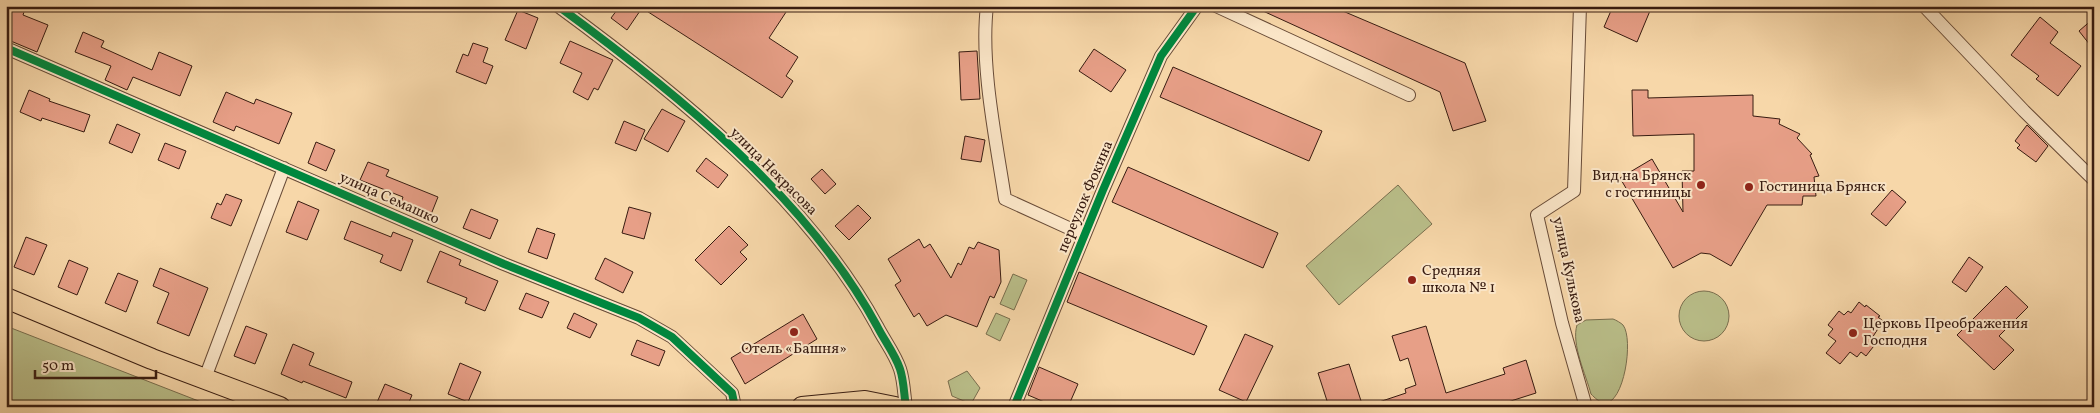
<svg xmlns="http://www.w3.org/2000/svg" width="2100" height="413" font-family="Vollkorn,serif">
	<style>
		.green { fill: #babf8a; stroke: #796e4e }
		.building { fill: #e79f87; stroke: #381c11 }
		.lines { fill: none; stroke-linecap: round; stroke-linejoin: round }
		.minor-casing { stroke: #684b37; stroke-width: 14 }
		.primary-casing { stroke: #381c11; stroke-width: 22 }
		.minor { stroke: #fae5c7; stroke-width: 12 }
		.primary { stroke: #f7d7a9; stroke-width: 20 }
		.cycleway-casing { stroke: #fae5c7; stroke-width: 11 }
		.cycleway { stroke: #00873e; stroke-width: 8 }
		.poi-dot { fill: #8f2418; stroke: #fae5c7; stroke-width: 2 }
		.labels { text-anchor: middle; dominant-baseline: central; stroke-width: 4; stroke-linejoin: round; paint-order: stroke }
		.street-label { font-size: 15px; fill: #381c11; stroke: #fae5c7 }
		.poi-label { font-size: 15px; fill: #381c11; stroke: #fae5c7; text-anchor: start }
	</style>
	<rect width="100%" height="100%" fill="#f7d7a9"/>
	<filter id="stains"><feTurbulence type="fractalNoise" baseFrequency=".004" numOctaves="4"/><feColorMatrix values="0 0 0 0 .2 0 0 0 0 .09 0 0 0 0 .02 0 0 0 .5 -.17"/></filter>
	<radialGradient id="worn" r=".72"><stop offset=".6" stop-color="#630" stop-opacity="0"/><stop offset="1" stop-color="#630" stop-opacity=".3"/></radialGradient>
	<path class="green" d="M1398,185L1432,224L1339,305L1306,266Z
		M1013,274L1027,280L1014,310L1000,304Z
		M1679 316a25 25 0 1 1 50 0a25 25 0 1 1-50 0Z
		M996,313L1010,319L1000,341L986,334Z
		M1613,319C1616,320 1621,323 1623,325C1634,339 1624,405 1604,403C1599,402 1595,398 1591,394C1586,375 1571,344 1577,325L1586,320Z
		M6,326L214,407H6Z
		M967,371L980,388L971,404L952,396L948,381Z"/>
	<path class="building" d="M6,6H26L23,15L48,25L37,52L6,39Z
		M620,6H790L769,38L798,57L786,76L793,81L782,98L642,8L627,30L611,18Z
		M1252,6H1331L1465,63L1486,121L1453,131L1440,92Z
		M1613,6H1652L1637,42L1604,27Z
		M518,10L538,18L526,49L505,40Z
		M2040,17L2058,32L2050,43L2081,66L2058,96L2036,79L2039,76L2011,55Z
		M2094,18V50L2079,31Z
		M83,32L104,41L101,47L152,70L159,52L192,66L180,96L133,77L127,90L105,80L111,66L75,52Z
		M570,41L613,60L598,90L594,88L588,100L573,92L582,73L560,63Z
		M473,43L488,48L483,62L493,66L486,84L456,72L463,54L468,56Z
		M1094,49L1126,70L1111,92L1079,71Z
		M977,51L980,99L961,100L959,52Z
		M1173,67L1322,131L1309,161L1160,97Z
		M29,90L50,99L49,101L90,115L84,132L42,118L41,121L20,112Z
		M1632,90H1648V98L1753,95V116L1780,119L1779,124L1800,134L1797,138L1812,154L1810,155L1819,176L1814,177L1816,196H1803L1802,205H1767L1731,266L1710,254L1701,253L1673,268L1620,178L1652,159L1683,212L1682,171H1694V134L1633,136Z
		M226,92L254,104L256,99L292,113L279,144L236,126L234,131L213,122Z
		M662,109L685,121L668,152L644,139Z
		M624,121L645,130L636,151L615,143Z
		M117,124L140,134L132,153L109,143Z
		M2027,125L2048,146L2036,162L2017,148L2020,145L2015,141Z
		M965,136L985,140L981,162L961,159Z
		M316,142L335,150L326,171L308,163Z
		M165,143L186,151L179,169L158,160Z
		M706,158L728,175L718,188L696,171Z
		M368,162L389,170L386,176L438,197L430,217L400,205L403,197L360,180Z
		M1128,167L1278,233L1263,268L1112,202Z
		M822,169L836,184L825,194L811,179Z
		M1892,190L1906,202L1886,226L1871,214Z
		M226,194L242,200L231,226L211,218L217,203L221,205Z
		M298,201L319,210L307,240L286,232Z
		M858,205L871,218L849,240L835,226Z
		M629,207L651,213L644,239L622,233Z
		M471,209L498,220L490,239L463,228Z
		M351,221L391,237L393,232L413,240L401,271L380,262L383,255L344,239Z
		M729,226L748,245L740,252L747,259L721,285L695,260Z
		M537,228L555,234L547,259L528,252Z
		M26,237L47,245L34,275L14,267Z
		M919,239L924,248L930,244L951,278L958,263L961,265L969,247L974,249L978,242L999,250L1001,282L994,298L990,296L977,327L946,315L927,326L919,313L914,317L895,285L901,281L888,259Z
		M440,251L461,260L459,265L498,281L485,311L465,303L467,298L427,282Z
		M1969,257L1983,267L1966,292L1952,282Z
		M605,258L633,272L623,293L595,279Z
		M69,260L88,268L77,295L58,287Z
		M160,268L208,288L189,336L157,323L169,293L153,286Z
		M1079,272L1207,326L1194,355L1067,302Z
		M118,273L138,281L126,312L105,303Z
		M2006,286L2028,307L1999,336L2014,350L1994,370L1957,335Z
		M526,293L549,302L542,318L519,309Z
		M1859,302L1865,307L1866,305L1880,316L1878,317L1883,321L1872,338L1877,342L1866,356L1861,352L1857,357L1850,352L1840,364L1826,353L1836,341L1828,335L1833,329L1828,325L1839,311L1844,315L1848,311L1851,313Z
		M574,313L597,324L590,338L567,328Z
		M803,314L817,339L745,384L731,358Z
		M246,326L267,334L255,364L234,356Z
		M1426,326L1446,393L1505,374L1503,368L1526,360L1536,393L1492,407H1373V404L1406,393L1405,389L1416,385L1408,358L1400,361L1392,336Z
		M1245,334L1273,346L1246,402L1219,390Z
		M637,340L665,351L659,366L631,355Z
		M293,344L314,353L309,365L352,382L346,398L303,381L302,383L281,374Z
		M460,363L481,372L468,402L448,394Z
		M1349,364L1363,407H1329L1318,373Z
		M1039,367L1078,384L1068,407H1056L1028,395Z
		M385,384L412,395L407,407H375Z"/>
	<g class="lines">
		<g class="minor-casing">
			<path id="minor" d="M558,6C674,91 807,197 877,326C884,340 895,354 900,369C904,381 904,395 906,407
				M987,6C980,64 996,140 1005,199L1084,235
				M1216,6L1409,95
				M1580,6L1574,191L1537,215L1562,323L1586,407
				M1924,6L2024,111L2094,180
				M6,48L504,264L639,318L672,337L732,393L735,407
				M205,378L284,168
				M1014,407L1103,190L1161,56L1197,6"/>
		</g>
		<g class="primary-casing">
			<path id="primary" d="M6,298L152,359L280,407
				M802,407L865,401L895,407"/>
		</g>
		<use href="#minor" class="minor"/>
		<use href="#primary" class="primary"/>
		<g class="cycleway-casing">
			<path id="cycleway" d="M558,6C674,91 807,197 877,326C884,340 895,354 900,369C904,381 904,395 906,407
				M6,48L504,264L639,318L672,337L732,393L735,407
				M1014,407L1103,190L1161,56L1197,6"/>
		</g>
		<use href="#cycleway" class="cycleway"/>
	</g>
	<g class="poi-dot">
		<circle cx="1701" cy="185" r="5"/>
		<circle cx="1749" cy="187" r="5"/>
		<circle cx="1412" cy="280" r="5"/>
		<circle cx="794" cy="332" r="5"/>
		<circle cx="1853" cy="333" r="5"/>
	</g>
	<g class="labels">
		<g class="street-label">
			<text transform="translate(773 172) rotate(45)">улица Некрасова</text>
			<text transform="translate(1086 197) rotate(-67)">переулок Фокина</text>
			<text transform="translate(389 199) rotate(24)">улица Семашко</text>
			<text transform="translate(1568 270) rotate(78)">улица Кулькова</text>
		</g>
		<g class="poi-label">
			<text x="1691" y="176" text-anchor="end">Вид на Брянск<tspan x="1691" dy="17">с гостиницы</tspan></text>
			<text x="1759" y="187">Гостиница Брянск</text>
			<text x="1422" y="271">Средняя<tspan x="1422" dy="17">школа № 1</tspan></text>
			<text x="1863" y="324">Церковь Преображения<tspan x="1863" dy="17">Господня</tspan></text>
			<text x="794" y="349" text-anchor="middle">Отель «Башня»</text>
		</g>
	</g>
	<rect width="2100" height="413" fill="none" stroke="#f7d7a9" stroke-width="25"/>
	<rect x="8" y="8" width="2085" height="398" fill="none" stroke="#381c11" stroke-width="2.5"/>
	<rect x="12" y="12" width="2075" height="388" fill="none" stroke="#381c11"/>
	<path d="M35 370v8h121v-8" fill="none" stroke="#381c11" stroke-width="2.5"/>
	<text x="42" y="370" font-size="15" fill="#381c11" stroke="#fae5c7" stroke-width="4" paint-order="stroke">50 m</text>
	<rect width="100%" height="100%" filter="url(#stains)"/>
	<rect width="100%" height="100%" fill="url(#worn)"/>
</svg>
